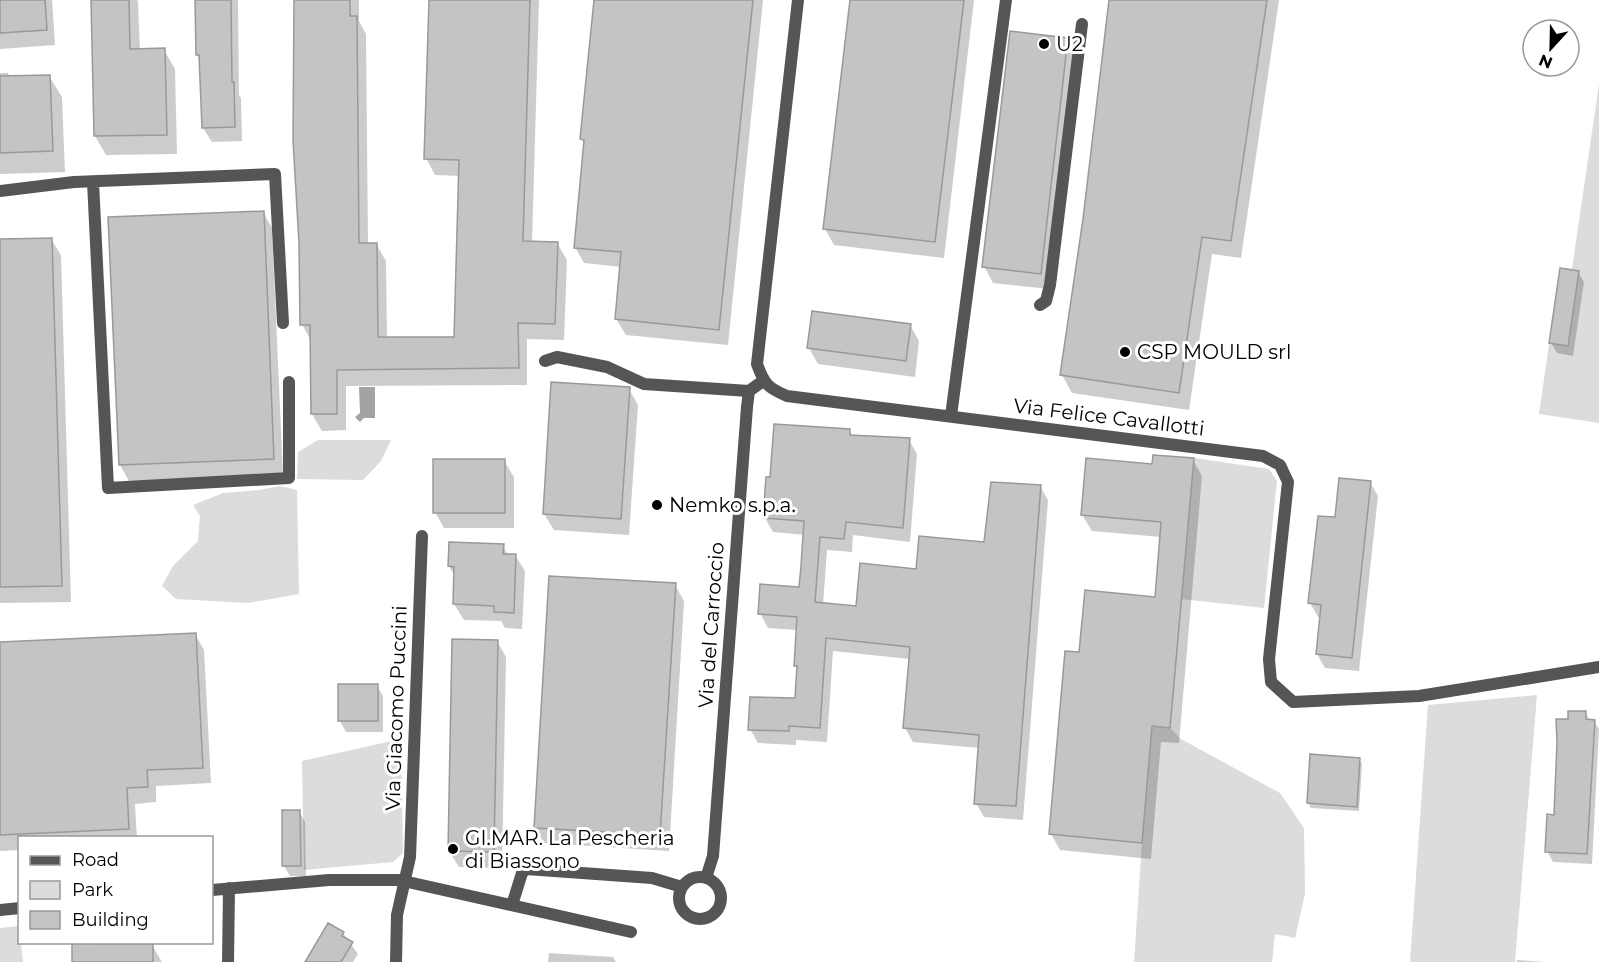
<svg xmlns="http://www.w3.org/2000/svg" width="1599" height="962" font-family="Montserrat,sans-serif">
	<style>
		.green { fill: #dcdcdc }
		.water { fill: #a3a3a3 }
		.shadow { fill: #0003 }
		.building { fill: #c4c4c4; stroke: #999; stroke-width: 1.5 }
		.lines { fill: none; stroke-linecap: round; stroke-linejoin: round }
		.service { stroke: #555; stroke-width: 12 }
		.minor { stroke: #555; stroke-width: 12 }
		.poi-dot { fill: #000; stroke: #fff; stroke-width: 2 }
		.labels { text-anchor: middle; dominant-baseline: central; stroke-width: 6; stroke-linejoin: round; paint-order: stroke }
		.poi-label { font-size: 20px; fill: #000; stroke: #fff; text-anchor: start }
		.street-label { font-size: 20px; fill: #000; stroke: #fff }
	</style>
	<rect width="100%" height="100%" fill="#fff"/>
	<path class="green" d="M1599,84V423L1539,414L1560,268L1572,269Z
		M318,440H391L381,461L363,480L297,479L298,452Z
		M1194,458L1269,469L1277,481L1264,608L1181,599Z
		M280,486L297,490L299,594L248,603L176,599L162,586L173,566L198,541L200,516L193,505L223,493L259,490Z
		M1537,695L1515,962H1410L1428,705Z
		M1152,726L1170,728L1181,739L1280,793L1304,828L1305,893L1295,938L1275,934L1272,962H1134L1142,843Z
		M401,739L403,853L393,862L304,870L302,761Z
		M19,926L23,962H0V928Z"/>
	<path class="water" d="M359,387H375V418H364L360,422L355,417L360,413Z"/>
	<path class="shadow" d="M0,0H52L55,45L0,49Z
		M92,0H137L138,2L140,50H164L175,69L177,154L106,155L95,136Z
		M196,0H238L239,95L241,98L242,141L212,142L203,128L201,61L197,55Z
		M295,0H359V21L366,34L368,244H376L386,261L387,339L455,338L460,176L435,175L426,158L430,0H539L532,243H557L567,260L564,340L527,339V385L346,386V430L322,431L312,414L311,341L302,324Z
		M595,0H763L728,345L626,335L616,319L622,267L584,263L575,247L585,145L582,139Z
		M852,0H974L944,258L834,245L825,229Z
		M1111,0H1279L1241,258L1212,254L1189,410L1072,393L1062,375L1085,219Z
		M1067,40L1076,56L1049,289L993,283L984,266Z
		M0,73H8L10,78L49,76L62,97L65,172L0,174Z
		M263,212L272,228L283,475L129,481L120,465Z
		M51,239L61,255L71,602L0,603V241Z
		M1578,272L1584,282L1573,356L1557,353L1551,343Z
		M910,325L919,341L915,377L818,364L809,348Z
		M629,389L638,405L629,535L554,530L544,514Z
		M849,430L853,437L909,440L917,454L910,542L853,535L852,552L827,550L823,605L858,608L917,570L985,543L1040,486L1048,500L1023,820L984,817L976,803L980,748L913,742L905,728L910,659L833,651L827,742L796,740V745L758,743L750,729L797,700L799,671L795,665L798,630L768,628L760,613L800,588L805,535L773,532L765,518L771,478Z
		M1193,460L1202,476L1179,743L1161,742L1151,859L1060,850L1051,834L1080,654L1156,598L1161,537L1092,531L1082,515L1154,466Z
		M504,461L514,477V528H444L435,512Z
		M1370,482L1378,496L1359,671L1325,668L1317,654L1321,617H1318L1310,603L1336,519Z
		M503,545L508,555H515L525,571L522,629L505,628L501,621L464,620L454,604L455,577L449,566Z
		M675,585L684,601L669,851L544,843L535,827Z
		M195,634L204,650L211,783L156,786V802L135,804L137,838H20V850L0,851V644Z
		M497,641L506,657L502,868L459,867L449,851Z
		M377,686L383,696V732H346L340,721Z
		M1585,712L1590,721H1594L1599,729L1592,864L1553,862L1547,851L1555,816L1569,720Z
		M1359,759L1362,764L1359,811L1311,808L1308,803Z
		M299,811L305,822L306,876H290L284,866Z
		M343,933L358,954L353,962H307Z
		M152,945L162,962H73Z
		M549,953L613,957L616,962H548Z
		M1517,960L1545,962H1517Z"/>
	<path class="building" d="M0,0H45L47,30L0,33Z
		M91,0H129L130,49L165,48L167,135L94,136Z
		M195,0H231L232,82H234L235,127L202,128L199,55H196Z
		M294,0H350V16H357L359,243H377L378,337H454L459,160L424,159L429,0H530L523,241L558,242L555,324L518,323L519,368L337,370V414H311L310,325H300L299,243L293,140Z
		M594,0H753L719,330L615,319L621,252L574,248L584,140L580,139Z
		M850,0H964L935,242L823,229Z
		M1109,0H1267L1231,241L1202,237L1179,393L1060,375L1083,219Z
		M1010,31L1068,38L1041,274L982,267Z
		M50,75L53,151L0,153V76Z
		M264,211L274,459L119,465L108,217Z
		M52,238L62,586L0,587V239Z
		M1560,268L1579,271L1568,346L1549,343Z
		M812,311L911,324L906,361L807,348Z
		M551,382L630,387L621,519L543,514Z
		M774,424L850,429V435L910,438L903,528L846,522L844,539L820,537L815,602L856,606L860,563L916,569L919,536L984,542L991,482L1041,485L1016,806L974,804L979,735L903,728L910,647L826,638L820,728L789,726V731L748,730L750,697L795,698L797,666H794L797,617L758,614L760,584L799,587L801,566L804,521L763,518L766,477H770Z
		M1153,455L1194,458L1170,728L1152,726L1142,843L1049,834L1065,651L1079,652L1085,590L1155,597L1161,522L1081,515L1086,458L1152,464Z
		M433,459H505V513H433Z
		M1339,478L1371,481L1352,658L1316,654L1321,605L1308,603L1318,516L1335,517Z
		M449,542L504,544L503,554H516L514,613L494,612V606L453,604L454,567L448,566Z
		M549,576L676,583L660,835L534,828Z
		M196,633L203,768L147,770L148,787L127,788L129,829L0,835V642Z
		M452,639L498,640L494,852L448,851Z
		M338,684H378V721H338Z
		M1568,711H1586V719L1595,720L1587,854L1545,852L1547,814L1554,815L1557,742L1556,719H1568Z
		M1310,754L1360,758L1357,807L1307,803Z
		M282,810H300L301,866H282Z
		M328,923L344,932L342,936L353,942L341,962H305Z
		M72,943L153,944V962H72Z"/>
	<g class="lines">
		<path class="service" d="M93,182L108,488L289,478V382
			M0,191L74,182L275,174L283,323
			M1040,305L1046,301L1050,285L1082,24
			M545,361L557,357L607,367L644,384L749,391
			M951,416L1006,0"/>
		<path class="minor" d="M798,0L757,364C764,384 768,388 787,396L1263,456L1280,465L1288,482L1269,659L1271,682L1293,702L1419,696L1599,667
			M679 898a21 21 0 1 1 42 0a21 21 0 1 1-42 0Z
			M706,878L713,856L747,407L749,391L763,381
			M212,890L329,880H399L631,932
			M512,905L522,873L526,869L652,878L682,887
			M0,910L20,908
			M228,962L229,888
			M396,962L397,915L410,857L422,536"/>
	</g>
	<g class="poi-dot">
		<circle cx="1044" cy="44" r="6"/>
		<circle cx="1125" cy="352" r="6"/>
		<circle cx="657" cy="505" r="6"/>
		<circle cx="453" cy="849" r="6"/>
	</g>
	<g class="labels">
		<g class="poi-label">
			<text x="1056" y="44">U2</text>
			<text x="1137" y="352">CSP MOULD srl</text>
			<text x="669" y="505">Nemko s.p.a.</text>
			<text x="465" y="838">GI.MAR. La Pescheria<tspan x="465" dy="23">di Biassono</tspan></text>
		</g>
		<g class="street-label">
			<text transform="translate(1109 417) rotate(7)">Via Felice Cavallotti</text>
			<text transform="translate(711 625) rotate(-86)">Via del Carroccio</text>
			<text transform="translate(396 708) rotate(-88)">Via Giacomo Puccini</text>
		</g>
	</g>
	<rect x="18" y="836" width="195" height="108" fill="#ffffff" stroke="#999999" stroke-width="1.5"/>
	<rect x="30" y="856" width="30" height="9" fill="#555555" stroke="#999999" stroke-width="1.5"/>
	<text x="72" y="866" font-size="18" fill="#000000">Road</text>
	<rect x="30" y="881" width="30" height="18" fill="#dcdcdc" stroke="#999999" stroke-width="1.5"/>
	<text x="72" y="896" font-size="18" fill="#000000">Park</text>
	<rect x="30" y="911" width="30" height="18" fill="#c4c4c4" stroke="#999999" stroke-width="1.5"/>
	<text x="72" y="926" font-size="18" fill="#000000">Building</text>
	<g transform="translate(1551 48) rotate(202)"><circle r="28" fill="#ffffff" stroke="#999999" stroke-width="1.5"/>
	<path d="M0-4.5L10 22L0 15L-10 22Z" fill="#000000"/>
	<text y="-9" font-size="16" font-weight="bold" text-anchor="middle" fill="#000000">N</text>
	</g>
</svg>
